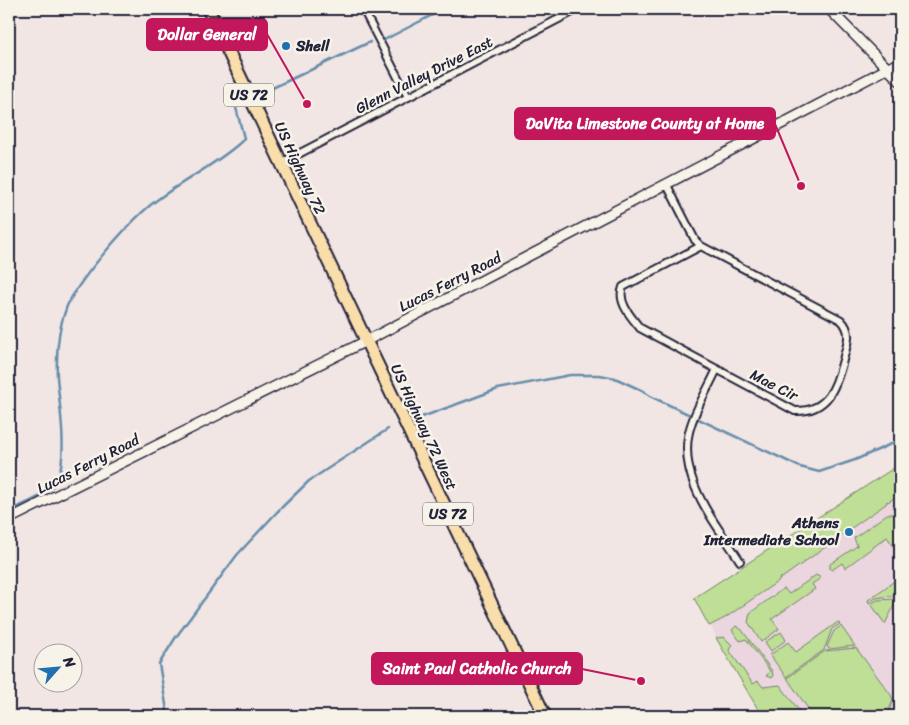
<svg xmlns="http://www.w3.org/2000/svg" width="909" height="725" font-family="Sriracha,sans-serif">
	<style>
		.built { fill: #ebd6e0 }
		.green { fill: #bfde96; stroke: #708068 }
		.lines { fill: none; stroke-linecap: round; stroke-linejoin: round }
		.stream { stroke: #668dab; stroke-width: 2.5 }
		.street-casing { stroke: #22223b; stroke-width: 10 }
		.secondary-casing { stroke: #22223b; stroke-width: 12 }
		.highway-casing { stroke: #22223b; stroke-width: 15 }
		.street { stroke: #f7f3e8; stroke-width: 6 }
		.secondary { stroke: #f7f3e8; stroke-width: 9 }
		.highway { stroke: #f9ddab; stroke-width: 11 }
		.poi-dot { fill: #1f6fb2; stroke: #f7f3e8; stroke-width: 2 }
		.labels { text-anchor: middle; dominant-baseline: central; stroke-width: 5; stroke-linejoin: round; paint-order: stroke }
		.shield { fill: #f7f3e8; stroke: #62616f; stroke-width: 1 }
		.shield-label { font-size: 14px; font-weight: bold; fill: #22223b }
		.poi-label { font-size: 15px; font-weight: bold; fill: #22223b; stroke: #f7f3e8; text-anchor: start }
		.street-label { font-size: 15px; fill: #22223b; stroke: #f7f3e8 }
		.leader { fill: none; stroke: #c2185b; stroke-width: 2 }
		.callout-dot { fill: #c2185b; stroke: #f7f3e8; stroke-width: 2 }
		.callout { fill: #c2185b; stroke: #c2185b; stroke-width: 2 }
		.callout-label { font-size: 16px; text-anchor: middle; font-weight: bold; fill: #fff }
	</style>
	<rect width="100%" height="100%" fill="#f2e6e4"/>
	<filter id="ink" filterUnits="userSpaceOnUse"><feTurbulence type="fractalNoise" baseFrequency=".02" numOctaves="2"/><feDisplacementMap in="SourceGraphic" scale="10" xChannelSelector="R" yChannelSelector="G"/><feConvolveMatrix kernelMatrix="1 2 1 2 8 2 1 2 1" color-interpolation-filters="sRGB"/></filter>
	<g filter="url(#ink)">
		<path class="built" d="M900,466V716H762L694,598Z"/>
		<path class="green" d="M900,464V494L888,502L887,501L886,504L847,531L846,530L845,533L782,578H779L780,580L725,618L709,626L694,598Z
			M887,514H893L900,517V542L894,547L887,537L845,568L842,563L832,570L830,569V564L857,546L854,538Z
			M816,575L821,578L812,584L815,589L772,619L779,629L761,642L748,622L750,613L784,588L789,594Z
			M900,577V595L876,598L869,603L868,600Z
			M894,599L896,602L885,624L871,604L877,600Z
			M838,622L840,624L832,629L824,650L786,677L770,655L788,642L796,652Z
			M736,626L742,630L772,671L773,675L772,678L766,676L770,671L746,639L740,641L732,630Z
			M841,626L855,646L829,649L827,646L834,631Z
			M781,632L786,640L771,651L765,642Z
			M724,637L732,645L729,650L753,684L758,681L763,687L780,685L803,716H762L716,638Z
			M856,648L891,695L893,700L887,716H813L787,678L825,651Z"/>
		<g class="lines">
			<path class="stream" d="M384,40L444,9
				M266,91L370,42
				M422,417L498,389L570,375H600L615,378L643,391L650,396L800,467L819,472L855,460L900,440
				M9,511C23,504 44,497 54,485C70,464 59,402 57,377C56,353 58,328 67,306C80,278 132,218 157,200C184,180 215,165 241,142L244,138L235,104
				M9,533V544
				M168,716L159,664L176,637L237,555L277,512L309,481L388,429"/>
			<g class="street-casing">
				<path id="street" d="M363,9L408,97
					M281,163L578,9
					M667,185L695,240L701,246L841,320C853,332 847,344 843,360C836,387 828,412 795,411L640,328C631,317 617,302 623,287L701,246
					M717,369C709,387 697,406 691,425C674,475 715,522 740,561"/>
			</g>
			<g class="secondary-casing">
				<path id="secondary" d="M829,9L900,81
					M9,519L366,341L900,62"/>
			</g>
			<g class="highway-casing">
				<path id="highway" d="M208,9L545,716"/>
			</g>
			<use href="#street" class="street"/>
			<use href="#secondary" class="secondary"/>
			<use href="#highway" class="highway"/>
		</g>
	</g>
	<g class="poi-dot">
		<circle cx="286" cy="46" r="5"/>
		<circle cx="849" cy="532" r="5"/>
	</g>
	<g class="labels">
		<g class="shield">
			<rect x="224" y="83.5" width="50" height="23" rx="4"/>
			<rect x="423" y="502.5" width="50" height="23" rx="4"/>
		</g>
		<g class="shield-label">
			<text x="249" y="95">US 72</text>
			<text x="448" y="514">US 72</text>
		</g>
		<g class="poi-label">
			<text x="296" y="46">Shell</text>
			<text x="839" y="523" text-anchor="end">Athens<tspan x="839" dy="17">Intermediate School</tspan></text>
		</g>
		<g class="street-label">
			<text transform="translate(424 75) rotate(-27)">Glenn Valley Drive East</text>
			<text transform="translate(300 168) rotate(65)">US Highway 72</text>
			<text transform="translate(450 282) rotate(-27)">Lucas Ferry Road</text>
			<text transform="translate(774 385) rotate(27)">Mae Cir</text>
			<text transform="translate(424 427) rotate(65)">US Highway 72 West</text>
			<text transform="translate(88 464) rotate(-27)">Lucas Ferry Road</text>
		</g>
	</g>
	<path class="leader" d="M307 104L267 34M801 186L775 124M641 681L582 669"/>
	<g class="callout-dot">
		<circle cx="307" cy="104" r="5"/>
		<circle cx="801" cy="186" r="5"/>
		<circle cx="641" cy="681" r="5"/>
	</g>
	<g class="callout">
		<rect x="147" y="19" width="120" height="31" rx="5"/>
		<rect x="515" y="108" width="260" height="31" rx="5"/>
		<rect x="372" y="653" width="210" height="31" rx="5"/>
	</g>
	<g class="callout-label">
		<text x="207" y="40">Dollar General</text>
		<text x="645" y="129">DaVita Limestone County at Home</text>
		<text x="477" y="674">Saint Paul Catholic Church</text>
	</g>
	<rect width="909" height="725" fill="none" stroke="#f7f3e8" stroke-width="30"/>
	<rect x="15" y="15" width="879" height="695" fill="none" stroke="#22223b" stroke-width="2" filter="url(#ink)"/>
	<g transform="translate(58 668) rotate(63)"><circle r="24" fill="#f7f3e8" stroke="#a29fa3"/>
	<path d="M0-4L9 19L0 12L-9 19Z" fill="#1f6fb2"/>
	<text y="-8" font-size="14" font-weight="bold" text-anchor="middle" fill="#22223b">N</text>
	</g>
</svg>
